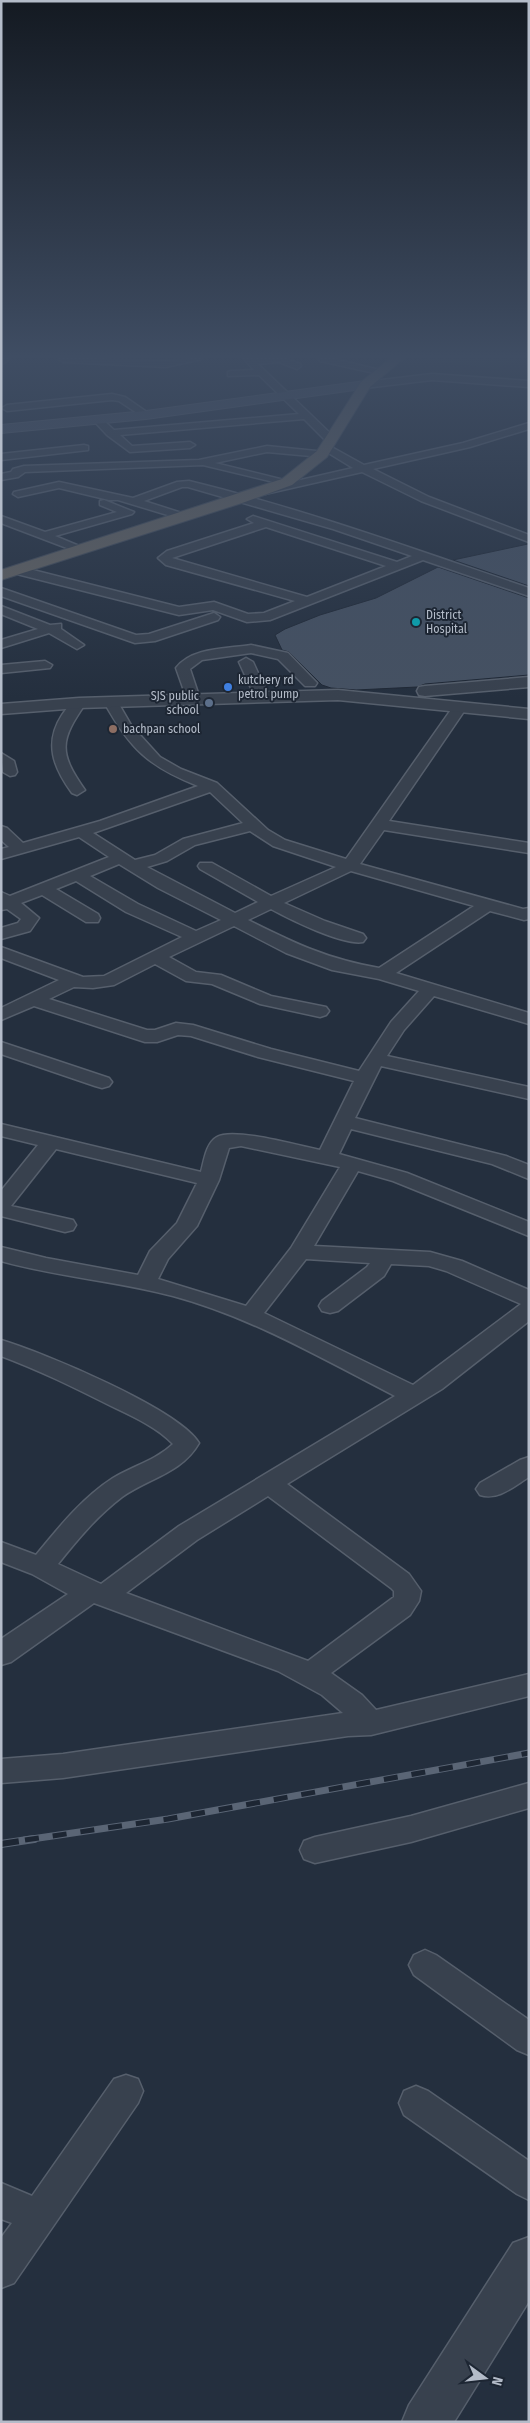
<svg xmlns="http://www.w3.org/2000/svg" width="530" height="2423" font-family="'Fira Sans Condensed',sans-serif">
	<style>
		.green { fill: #263c3f }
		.building { fill: #455162; stroke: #1f2835 }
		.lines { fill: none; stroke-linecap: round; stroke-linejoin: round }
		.minor-casing { stroke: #565f6c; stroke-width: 3 }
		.tertiary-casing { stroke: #565f6c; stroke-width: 3 }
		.secondary-casing { stroke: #565f6c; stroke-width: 2 }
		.trunk-casing { stroke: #434c59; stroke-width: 2 }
		.minor { fill: #38414e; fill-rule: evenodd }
		.tertiary { fill: #38414e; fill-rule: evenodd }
		.secondary { fill: #465061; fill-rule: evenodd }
		.trunk { fill: #656462; fill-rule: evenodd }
		.rail-far1-casing { stroke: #5a6575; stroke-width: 7 }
		.rail-casing { stroke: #5a6575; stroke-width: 8 }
		.rail-far1 { stroke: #1d2633; stroke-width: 5; stroke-dasharray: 14; stroke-linecap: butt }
		.rail { stroke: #1d2633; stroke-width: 6; stroke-dasharray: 18; stroke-linecap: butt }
		.culture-dot { fill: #0f9aa8; stroke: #1d2633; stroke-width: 2 }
		.shop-dot { fill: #3f7fe0; stroke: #1d2633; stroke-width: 2 }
		.service-dot { fill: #5c6f8a; stroke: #1d2633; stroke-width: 2 }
		.education-dot { fill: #8d6e63; stroke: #1d2633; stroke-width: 2 }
		.labels { text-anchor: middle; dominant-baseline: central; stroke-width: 4; stroke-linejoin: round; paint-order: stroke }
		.far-poi-label { font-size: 12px; fill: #b4bcc9; stroke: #1d2633; text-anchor: start }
	</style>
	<rect width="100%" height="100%" fill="#242f3e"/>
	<path class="green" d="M419,359H519L497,369Z"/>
	<path class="building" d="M529,544V586L453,560L528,544Z
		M438,567L529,598V675L425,684L417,687L356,690L331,688L322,685L289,652L282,650L275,635L285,629L320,615L376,598Z"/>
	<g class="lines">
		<g class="minor-casing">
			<path id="minor" d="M1,359H9L1,365Z
				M59,359L166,361L202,359L166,367L63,362Z
				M244,359H287L300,364L301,366L297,369L279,362L258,364L334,437V441H326L304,419L120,435L132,446L190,442L195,445L190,448L130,452L107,435L93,420L101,418L114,430L299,414L259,375L228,376V372L231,371L254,370Z
				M319,359H334L384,371L379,374L320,361Z
				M112,394L125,397L151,415L143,417L119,401L112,400L7,411L2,408L7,405Z
				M529,423V429L470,447L373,469L429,497L529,535V542L421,501L362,472L265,494L261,493V489L282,484L203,465L25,472L18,477L1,480V474L11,472L13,469L24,466L199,460L267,446L326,452L327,454L322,457L267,452L215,463L292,482L353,468L322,449V445L326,444L364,465L463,443Z
				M84,445L88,446V450L1,460V454Z
				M189,481C304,509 416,550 529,588V596L423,560L270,620L247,622L213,610L179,615L13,573L11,570L17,566L179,607L214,602L248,614L264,613L295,601L166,565L158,558L167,551L254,523L247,519L253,516L397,562L412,556L333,529L188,487H182L144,501L188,515V519L184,520L118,500H109L59,488L18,497L13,494L14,492L59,482L133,498L177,482ZM266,527L386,566L307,597L172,558Z
				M104,500L134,512L132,514L55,536L84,548L86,550L80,553L1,523V516L45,532L117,512L100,505V501Z
				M1,588L136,635L149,634L214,613L220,617L218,620L155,641L135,643L1,596Z
				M1,606L50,625L61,624V629L84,645L77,649L49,633L1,648V640L38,629L1,614Z
				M251,645L288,653L317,683L315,686H305L278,659L251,653L202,660L190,669L200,699L193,703L188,702L176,668C192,647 227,649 251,645Z
				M246,658L253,662L269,697L267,700L262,701L255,697L239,662Z
				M45,661L52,665L50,668L1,673V665Z
				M111,698L116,699L131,725L160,757L181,769L217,783L268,830L285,840L346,859L455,704H465L467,707L389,821L529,843V853L384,830L360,864L523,909L529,908V919L524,920L490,911L396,973L529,1013V1024L434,996L404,1030L387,1056L529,1087V1099L381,1066L355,1118L506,1156L529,1165V1179L492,1164L351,1129L339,1154L407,1173L529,1222V1236L393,1181L358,1171L314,1246L430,1252L462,1261L529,1290V1321L442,1389L287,1484L409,1574L421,1591L419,1601L410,1615L331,1673L362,1695L376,1710L529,1674V1696L371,1735L348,1736L63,1778L1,1783V1759L63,1754L343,1713L322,1695L278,1671L94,1603L11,1662L1,1665V1639L68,1594L32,1574L1,1562V1542L36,1555C59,1527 82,1498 113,1478C133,1466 156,1460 173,1444C157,1427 132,1416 111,1406C75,1388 39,1370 1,1356V1340C42,1352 179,1409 199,1443C182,1473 149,1478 122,1497C97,1516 77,1540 58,1564L101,1584L179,1526L395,1396C323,1359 251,1317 173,1296C116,1281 58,1277 1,1261V1247L46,1258L138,1275L150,1251L177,1223L197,1183L56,1149L11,1206L73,1220L76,1225L73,1230L65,1232L1,1216V1191L38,1145L1,1136V1124L201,1172C204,1161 206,1143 217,1137C233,1127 300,1146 320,1150L354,1081L258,1057L191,1036L178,1035L157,1042H145L34,1006L1,1020V1008L59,980L1,958V947L83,977L104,976L182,937L126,912L76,881L56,889L98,914L100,918L98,922H86L42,895L21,903L39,918L30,931L1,939V928L18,923L21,919L7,909L1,910V892L10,896L109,857L79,837L1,859V849L9,847L1,840V826L7,828L23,843L100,821L198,786C148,766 130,749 104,702ZM210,792L243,823L183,839L155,855L135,860L93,833ZM250,831L273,846L336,867L271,896L212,863H200L198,866L200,869L258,902L235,913L147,867L167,861L195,845ZM119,864L158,888L221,920L196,931L138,904L90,876ZM351,871L474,906L379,968C327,959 294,943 248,920L271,909C289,919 344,946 363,942L366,938L363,934L325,921L284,903ZM234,926L286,953L332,970L379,979L419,991L391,1022L359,1071L271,1049L193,1025L176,1023L155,1030H147L49,999L74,987L93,988L114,985L155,964L186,981L212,984L260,1004L320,1017L326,1015L329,1011L326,1007L271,996L221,975L196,972L169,957ZM241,1146L340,1167L291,1248L246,1306L158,1279L168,1259L197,1226L219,1180L229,1148ZM306,1259L370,1263L367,1267L322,1301L319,1306L322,1311L330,1313L338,1311L384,1276L391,1264L429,1266L446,1271L521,1304L413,1385L264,1313ZM268,1496L391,1588L394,1591V1597L308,1661L126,1593L197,1540Z
				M79,699L86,703C60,740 58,752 85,790L77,795L72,793C53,767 44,743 62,715C67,708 72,701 79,699Z
				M1,753L14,761L17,772L15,775L10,776L3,772Z
				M1,1042L109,1078L112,1082L109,1086L102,1088L95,1086L1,1054Z
				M529,1457V1477C514,1486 498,1501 480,1495L476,1489L480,1483L520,1460Z
				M529,1783V1808L411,1842L315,1863L304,1859L300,1850L304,1841L315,1837L411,1816Z
				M425,1950L436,1955L529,2020V2055L517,2050L414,1975L409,1965L414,1955Z
				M126,2075L138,2079L143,2091L138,2103L14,2283L1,2288V2238L12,2223L1,2219V2183L32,2196L114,2079Z
				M416,2086L428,2091L529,2161V2200L517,2194L404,2115L399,2103L404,2091Z"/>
		</g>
		<g class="tertiary-casing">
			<path id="tertiary" d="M432,374L529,381V387L432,380L365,388L359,385L365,382Z
				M529,677V687L425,696L419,695L417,691L419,687L425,686Z
				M338,690L529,709V719L338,700L79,708L1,714V704L79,698Z
				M529,2237V2301L454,2422H402L409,2405L513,2243Z"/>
		</g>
		<g class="secondary-casing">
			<path id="secondary" d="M365,381L371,385L369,388L146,419L1,433V425L146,411Z"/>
		</g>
		<g class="trunk-casing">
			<path id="trunk" d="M390,359H403L370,387L327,457L292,485L245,502L1,580V570L282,479L317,451L361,382Z"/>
		</g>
		<use href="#minor" class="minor"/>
		<use href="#tertiary" class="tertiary"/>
		<use href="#secondary" class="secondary"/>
		<use href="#trunk" class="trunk"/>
		<g class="rail-far1-casing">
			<path id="rail-far1" d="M25,1840L168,1819L529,1753"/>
		</g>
		<g class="rail-casing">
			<path id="rail" d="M1,1844L34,1839"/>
		</g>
		<use href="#rail-far1" class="rail-far1"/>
		<use href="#rail" class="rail"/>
	</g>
	<linearGradient id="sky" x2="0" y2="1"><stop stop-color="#141a22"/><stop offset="0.51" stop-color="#3f4d63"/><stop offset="1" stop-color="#3f4d63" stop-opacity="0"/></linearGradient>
	<rect width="530" height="698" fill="url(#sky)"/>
	<circle class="culture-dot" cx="416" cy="622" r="5"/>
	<circle class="shop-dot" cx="228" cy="687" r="5"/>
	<circle class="service-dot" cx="209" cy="703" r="5"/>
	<circle class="education-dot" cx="113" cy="729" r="5"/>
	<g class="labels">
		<g class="far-poi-label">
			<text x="426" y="615">District<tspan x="426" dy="14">Hospital</tspan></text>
			<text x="238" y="680">kutchery rd<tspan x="238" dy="14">petrol pump</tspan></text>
			<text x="199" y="696" text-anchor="end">SJS public<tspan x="199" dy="14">school</tspan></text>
			<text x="123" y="729">bachpan school</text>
		</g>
	</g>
	<rect width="530" height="2423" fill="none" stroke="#b4bcc9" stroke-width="5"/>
	<g transform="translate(485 2378) rotate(105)" stroke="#1d2633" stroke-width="4" paint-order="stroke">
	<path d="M0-4L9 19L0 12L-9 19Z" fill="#b4bcc9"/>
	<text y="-8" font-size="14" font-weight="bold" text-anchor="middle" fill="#b4bcc9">N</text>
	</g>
</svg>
